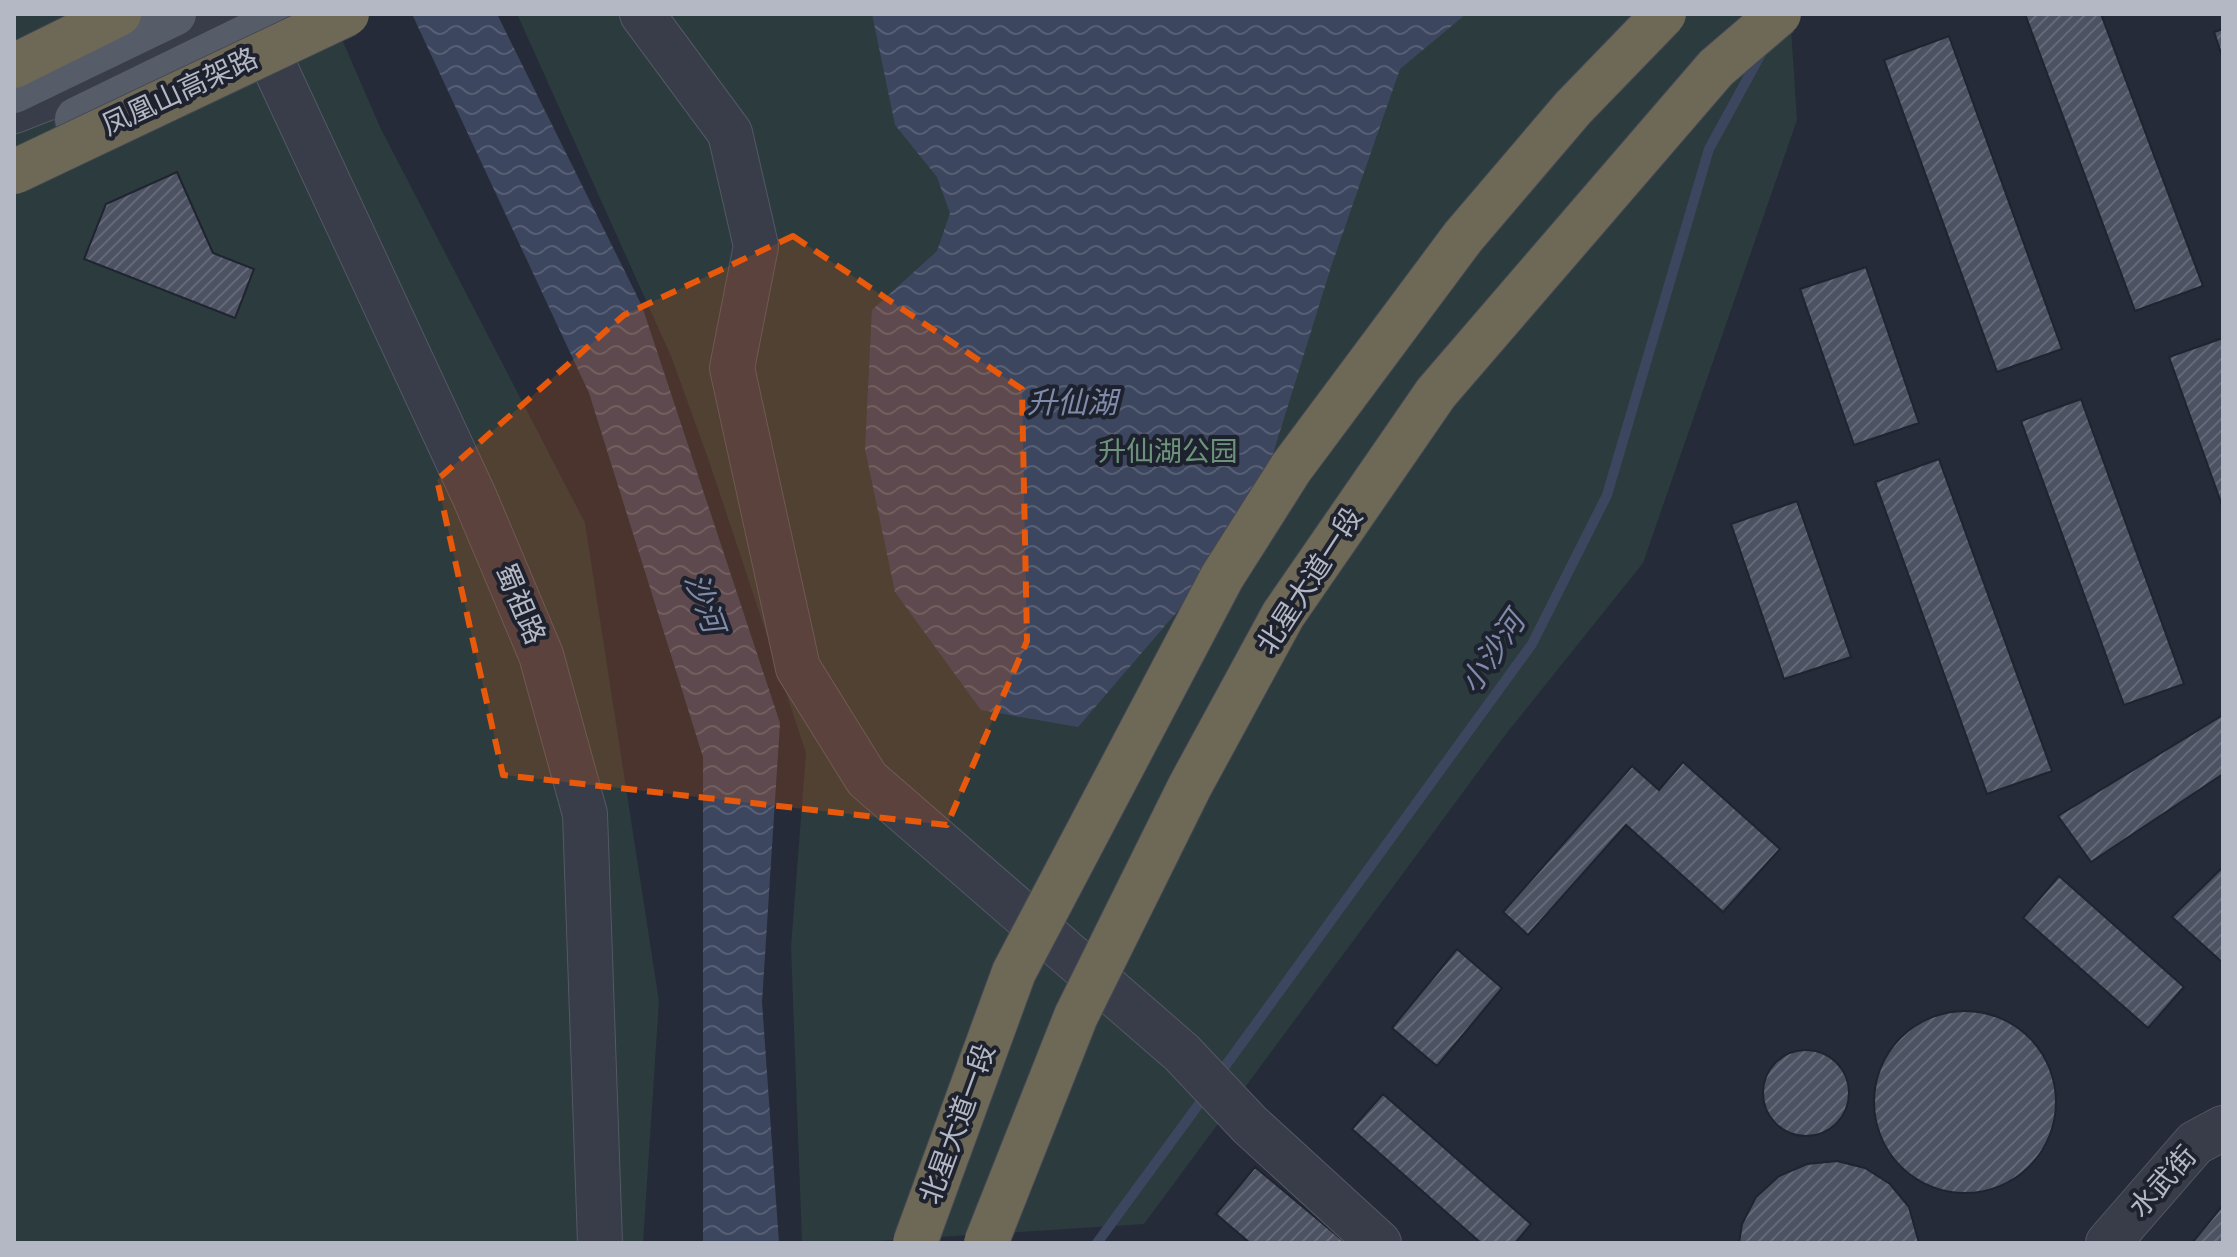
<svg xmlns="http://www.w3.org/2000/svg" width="2237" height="1257" font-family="Signika,'Noto Sans SC',sans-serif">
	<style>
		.green { fill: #2b3b3e }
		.water { fill: url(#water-waves) }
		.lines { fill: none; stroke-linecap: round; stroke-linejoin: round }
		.stream { stroke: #3d465f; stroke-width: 10 }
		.building { fill: url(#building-hatch); stroke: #202430; stroke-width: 2 }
		.minor-casing { stroke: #545864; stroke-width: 46 }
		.major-casing { stroke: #424652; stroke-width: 46 }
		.highway-casing { stroke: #444854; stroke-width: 46 }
		.minor { stroke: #393d49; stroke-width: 44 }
		.major { stroke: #575c69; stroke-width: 44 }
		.highway { stroke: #6e6857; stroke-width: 44 }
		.highway-bridge-casing { stroke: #444854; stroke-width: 46; stroke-linecap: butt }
		.highway-bridge { stroke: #6e6857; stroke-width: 44 }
		.marked { fill: #e8590c; fill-opacity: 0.2; stroke: #e8590c; stroke-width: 6; stroke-dasharray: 16 10; stroke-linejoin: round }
		.labels { text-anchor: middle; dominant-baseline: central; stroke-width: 8; stroke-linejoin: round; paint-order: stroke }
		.street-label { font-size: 28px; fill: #b4b8c5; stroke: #1e222e }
		.park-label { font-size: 28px; fill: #6e937c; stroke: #1e222e }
		.water-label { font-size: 30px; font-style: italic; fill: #7f8ba9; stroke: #1e222e }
	</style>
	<defs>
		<pattern id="water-waves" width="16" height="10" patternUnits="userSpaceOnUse" patternTransform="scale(2)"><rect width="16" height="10" fill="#3d465f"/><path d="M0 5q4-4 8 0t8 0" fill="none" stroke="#575f74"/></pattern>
		<pattern id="building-hatch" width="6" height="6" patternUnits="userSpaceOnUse" patternTransform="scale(2)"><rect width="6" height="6" fill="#4c5262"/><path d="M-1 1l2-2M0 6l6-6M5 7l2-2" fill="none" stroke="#636977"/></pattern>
	</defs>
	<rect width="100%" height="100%" fill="#252b38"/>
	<path class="green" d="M14,14H331L380,127L585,523L659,1001L643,1243H14Z
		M517,14H1790L1797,120L1643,563L1506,734L1144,1224L845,1243H802L791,947L806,753L710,464L671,356Z"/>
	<path class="water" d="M412,14H497L642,306L780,723L762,1002L779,1243H703V757L589,393Z
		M872,14H1466L1400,69L1331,267L1268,470L1194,592L1078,727L981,710L895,592L865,449L872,310L937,251L950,213L937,177L895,125Z"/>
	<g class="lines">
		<path class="stream" d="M1218,1076L1532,644L1607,495L1709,149L1762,52
			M1097,1243L1207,1093"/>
	</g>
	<path class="building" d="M2025,14H2101L2203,286L2135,311Z
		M2223,29V59L2214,32Z
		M1949,36L2062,349L1997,372L1884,60Z
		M177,172L213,253L254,269L235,318L84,259L106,204Z
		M1866,267L1919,423L1854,445L1800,289Z
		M2223,338V508L2169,357Z
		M2081,399L2184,684L2124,705L2021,421Z
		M1939,459L2052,771L1987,794L1875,482Z
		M1797,501L1851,657L1784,679L1731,524Z
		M2223,715V774L2091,862L2058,816Z
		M1683,762L1780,849L1723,912L1626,825L1528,935L1503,912L1632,766L1659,790Z
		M2223,867V963L2172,917Z
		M2059,876L2184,987L2148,1028L2023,918Z
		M1457,949L1502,988L1437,1066L1392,1028Z
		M1874 1102a91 91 0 1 1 182 0a91 91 0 1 1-182 0Z
		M1763 1093a43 43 0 1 1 86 0a43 43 0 1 1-86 0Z
		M1383,1094L1531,1224L1515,1243H1481L1352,1129Z
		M1837,1161L1865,1168L1890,1184L1909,1207L1919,1243H1739L1742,1224L1756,1197L1779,1176L1807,1164Z
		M1255,1167L1346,1243H1250L1216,1214Z
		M2223,1205V1243H2192Z"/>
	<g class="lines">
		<g class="minor-casing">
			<path id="minor" d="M642,14L730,133L756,246L732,368L798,668L867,779L1182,1053L1250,1125L1379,1243
				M252,18L475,498L541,655L585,814L600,1243
				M14,111L83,84L227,14
				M2108,1243L2195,1143L2223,1128"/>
		</g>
		<g class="major-casing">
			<path id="major" d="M14,91L174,14
				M77,119L293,14"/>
		</g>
		<g class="highway-casing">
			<path id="highway" d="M14,66L119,14"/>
		</g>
		<use href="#minor" class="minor"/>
		<use href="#major" class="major"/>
		<use href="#highway" class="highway"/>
		<g class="highway-bridge-casing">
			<path id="highway-bridge" d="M14,172L347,14
				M915,1243L1014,972L1222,577L1291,468L1463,237L1573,108L1664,14
				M986,1243L1076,1016L1190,786L1283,615L1436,393L1716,68L1779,14"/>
		</g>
		<use href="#highway-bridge" class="highway-bridge"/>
	</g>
	<path class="marked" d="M793,236L1022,389L1027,641L947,825L503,775L437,480L624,315Z"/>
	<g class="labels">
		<g class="street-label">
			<text transform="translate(180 92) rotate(-25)">凤凰山高架路</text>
			<text transform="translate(1310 581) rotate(-57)">北星大道一段</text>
			<text transform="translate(520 604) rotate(67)">蜀祖路</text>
			<text transform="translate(958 1124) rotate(-70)">北星大道一段</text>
			<text transform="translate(2163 1182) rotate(-48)">水武街</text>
		</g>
		<g class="park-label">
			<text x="1168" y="452">升仙湖公园</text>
		</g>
		<g class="water-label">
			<text x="1072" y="403">升仙湖</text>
			<text transform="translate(704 603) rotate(70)">沙河</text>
			<text transform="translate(1493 653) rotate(-56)">小沙河</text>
		</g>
	</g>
	<rect width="2237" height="1257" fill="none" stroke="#b4b8c5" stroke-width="32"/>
</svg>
